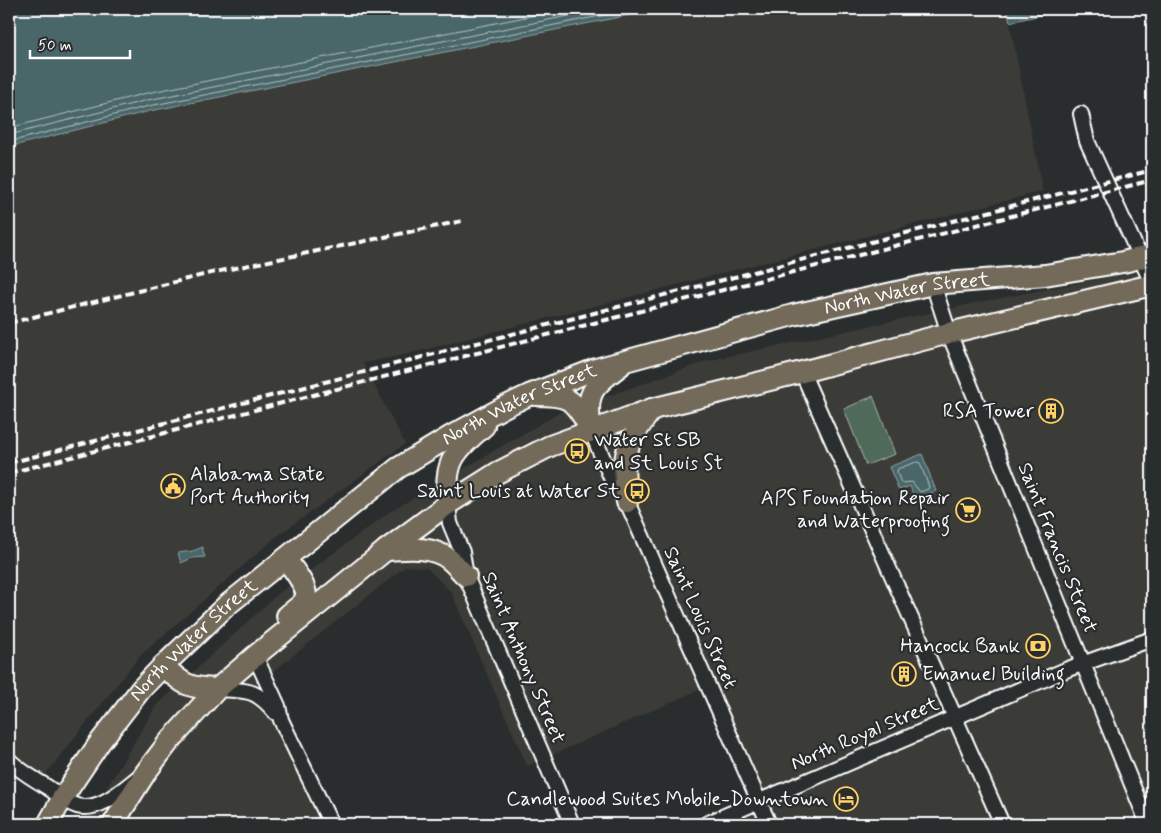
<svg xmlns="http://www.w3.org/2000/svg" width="1161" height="833" font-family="Mynerve,sans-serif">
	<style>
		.built { fill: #3b3a37 }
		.green { fill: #4f6a59; stroke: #a7b4ac }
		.water { fill: #486669; stroke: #91a3a5 }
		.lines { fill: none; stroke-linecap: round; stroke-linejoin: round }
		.shore { stroke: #b6c2c3; stroke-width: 1 }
		.minor-casing { stroke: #fff; stroke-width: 18 }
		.highway-casing { stroke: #fff; stroke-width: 24 }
		.minor { stroke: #2a2d2e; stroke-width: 14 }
		.highway { stroke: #736b5a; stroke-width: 20 }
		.rail { stroke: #fff; stroke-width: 4; stroke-dasharray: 8 4; stroke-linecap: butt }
		.labels { text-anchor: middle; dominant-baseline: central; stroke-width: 4.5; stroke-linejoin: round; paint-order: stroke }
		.street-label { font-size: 20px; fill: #fff; stroke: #2a2d2e }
		.poi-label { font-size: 20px; fill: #fff; stroke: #2a2d2e; text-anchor: end }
	</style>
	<rect width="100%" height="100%" fill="#2a2d2e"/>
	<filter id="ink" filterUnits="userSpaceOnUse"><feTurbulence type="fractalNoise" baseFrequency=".02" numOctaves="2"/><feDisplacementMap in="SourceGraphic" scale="10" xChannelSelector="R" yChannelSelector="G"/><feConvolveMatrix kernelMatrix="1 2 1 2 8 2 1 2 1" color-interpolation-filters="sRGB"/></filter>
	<g filter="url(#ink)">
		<path class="built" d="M660,9H1007L1043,191L404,355L363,363L405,444L276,537L140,656L45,775L11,756L9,751V147L150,111Z
			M1152,270V824H682L747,796L701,689L527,766L451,592L427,568L406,566L270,674L339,824H85L156,706L279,593L391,511L559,413L707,361L975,303L1114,276Z"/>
		<path class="green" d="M873,396L895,454L866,465L844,409Z"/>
		<path class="water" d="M9,9H660L150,111L9,147Z
			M1007,9H1068L1010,22Z
			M922,454L936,491L915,499L910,486L899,490L889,467Z
			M203,547V552L205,557L192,558L181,563L178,553L193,551Z"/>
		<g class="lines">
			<path class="shore" d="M9,128L147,93L565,9
				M9,135L148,100L603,9
				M9,142L149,106L635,9
				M917,462L920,463L929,487L928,489L920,492L912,482L901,483L897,472L898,469Z"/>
			<g class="minor-casing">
				<path id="minor" d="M1081,114L1087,141L1152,283
					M933,284L949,333L1148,824
					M802,372L1002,824
					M591,430L615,487L627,502L769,824
					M448,504L450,523L462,552L466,576L572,824
					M255,656L278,706L281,720L331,824
					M217,689C248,691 255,688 276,713
					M9,760C21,772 33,778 47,787C57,793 66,803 77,806C100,812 123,789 140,776
					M706,824L1068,669L1152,639"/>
			</g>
			<g class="highway-casing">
				<g id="highway">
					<path d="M535,395C569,395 572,398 589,426"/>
					<path d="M591,430C585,394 591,387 620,366"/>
					<path d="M627,502C621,455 624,447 652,409"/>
					<path d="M448,504C444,461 453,453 484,426"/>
					<path d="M386,550C406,549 431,545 449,559C455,564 460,570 466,576"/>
					<path d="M286,559C292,568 310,589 305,599C302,606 292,611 287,616"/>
					<path d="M163,666C184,685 188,688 217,689"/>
					<path id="s1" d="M48,824L63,797L100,742L141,689L163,666L226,606L398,468L451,436L506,406L529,395L596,369L793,315L933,284L1045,275L1123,262L1152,255"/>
					<path d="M113,824L146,772L168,743L217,689L255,656L386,550L448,504L497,473L550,446L652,409L802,372L949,333L1152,285"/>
				</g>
			</g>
			<use href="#minor" class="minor"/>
			<use href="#highway" class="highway"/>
			<path class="rail" d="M9,323L211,273L462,221
				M9,463L1152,170
				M9,473L1152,180"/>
		</g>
	</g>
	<defs>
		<g id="building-ring" transform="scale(1.25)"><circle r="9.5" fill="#2a2d2e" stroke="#ffd166" stroke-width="1.5"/><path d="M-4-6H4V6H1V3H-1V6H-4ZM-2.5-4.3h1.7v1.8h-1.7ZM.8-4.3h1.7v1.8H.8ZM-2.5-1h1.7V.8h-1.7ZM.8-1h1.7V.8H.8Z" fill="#ffd166"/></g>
		<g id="bus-ring" transform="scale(1.25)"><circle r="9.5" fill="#2a2d2e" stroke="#ffd166" stroke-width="1.5"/><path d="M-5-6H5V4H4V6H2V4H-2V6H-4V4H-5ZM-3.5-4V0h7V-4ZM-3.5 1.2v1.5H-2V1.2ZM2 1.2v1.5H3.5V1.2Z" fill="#ffd166"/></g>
		<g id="civic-ring" transform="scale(1.25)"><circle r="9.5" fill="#2a2d2e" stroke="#ffd166" stroke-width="1.5"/><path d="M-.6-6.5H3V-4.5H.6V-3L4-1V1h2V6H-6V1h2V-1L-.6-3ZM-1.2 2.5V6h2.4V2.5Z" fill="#ffd166"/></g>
		<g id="supermarket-ring" transform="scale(1.25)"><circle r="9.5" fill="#2a2d2e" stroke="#ffd166" stroke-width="1.5"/><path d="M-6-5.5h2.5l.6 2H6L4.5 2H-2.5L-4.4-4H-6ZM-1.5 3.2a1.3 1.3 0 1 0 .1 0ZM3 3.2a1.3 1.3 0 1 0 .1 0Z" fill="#ffd166"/></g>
		<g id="bank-ring" transform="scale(1.25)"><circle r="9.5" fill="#2a2d2e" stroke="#ffd166" stroke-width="1.5"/><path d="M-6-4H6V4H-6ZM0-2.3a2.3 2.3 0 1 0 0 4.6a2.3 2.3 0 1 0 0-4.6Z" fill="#ffd166"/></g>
		<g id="hotel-ring" transform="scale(1.25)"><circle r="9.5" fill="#2a2d2e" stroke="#ffd166" stroke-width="1.5"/><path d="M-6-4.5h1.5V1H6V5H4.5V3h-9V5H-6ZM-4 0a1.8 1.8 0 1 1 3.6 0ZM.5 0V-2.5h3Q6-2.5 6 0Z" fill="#ffd166"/></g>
	</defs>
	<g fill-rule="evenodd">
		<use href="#building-ring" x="1051" y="411"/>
		<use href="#bus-ring" x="577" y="451"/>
		<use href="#civic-ring" x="173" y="486"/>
		<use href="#bus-ring" x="637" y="491"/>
		<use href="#supermarket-ring" x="968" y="510"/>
		<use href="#bank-ring" x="1038" y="646"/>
		<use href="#building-ring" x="904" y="674"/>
		<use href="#hotel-ring" x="846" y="799"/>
	</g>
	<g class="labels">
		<g class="street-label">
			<text stroke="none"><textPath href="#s1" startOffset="1046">North Water Street</textPath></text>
			<text stroke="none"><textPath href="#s1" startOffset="641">North Water Street</textPath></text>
			<text transform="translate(1057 548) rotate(68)">Saint Francis Street</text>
			<text transform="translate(700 618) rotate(66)">Saint Louis Street</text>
			<text stroke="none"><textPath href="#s1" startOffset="236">North Water Street</textPath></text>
			<text transform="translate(523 658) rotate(67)">Saint Anthony Street</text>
			<text transform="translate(865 734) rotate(-23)">North Royal Street</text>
		</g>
		<g class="poi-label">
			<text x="1034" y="411">RSA Tower</text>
			<text x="594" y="440" text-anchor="start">Water St SB<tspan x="594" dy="23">and St Louis St</tspan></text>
			<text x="190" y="474" text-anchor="start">Alabama State<tspan x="190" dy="23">Port Authority</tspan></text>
			<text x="620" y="491">Saint Louis at Water St</text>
			<text x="950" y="498">APS Foundation Repair<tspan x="950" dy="23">and Waterproofing</tspan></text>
			<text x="1020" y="646">Hancock Bank</text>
			<text x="922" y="674" text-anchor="start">Emanuel Building</text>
			<text x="828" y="799">Candlewood Suites Mobile-Downtown</text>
		</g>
	</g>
	<rect width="1161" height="833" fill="none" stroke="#2a2d2e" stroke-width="30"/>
	<rect x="15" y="15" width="1131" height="803" fill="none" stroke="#fff" stroke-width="2" filter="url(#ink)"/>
	<path d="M30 50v8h100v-8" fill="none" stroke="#ffffff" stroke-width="2.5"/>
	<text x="38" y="50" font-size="15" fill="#ffffff" stroke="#2a2d2e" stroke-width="4" paint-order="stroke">50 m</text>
</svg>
